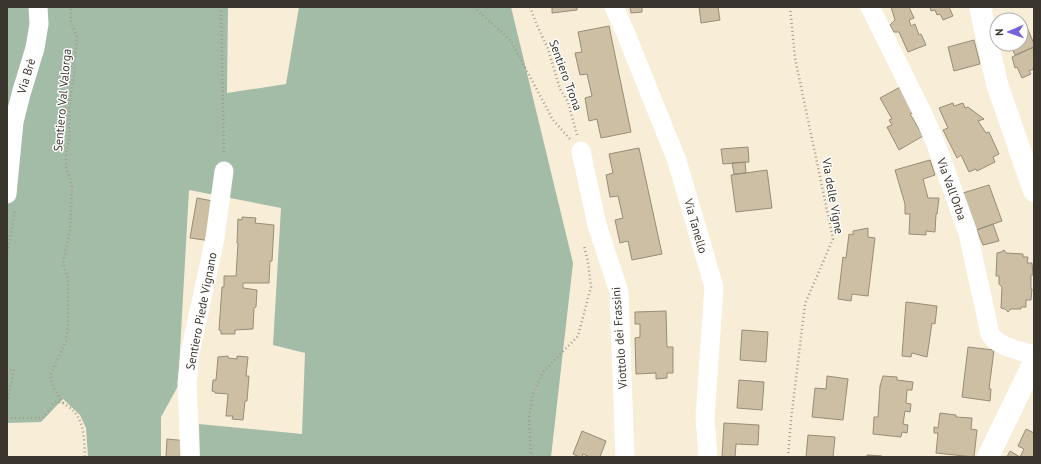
<svg xmlns="http://www.w3.org/2000/svg" width="1041" height="464" font-family="'PT Sans',sans-serif">
	<style>
		.forest { fill: #a3bca7 }
		.building { fill: #ccbfa4; stroke: #978d78 }
		.lines { fill: none; stroke-linecap: round; stroke-linejoin: round }
		.path { stroke: #a49c8b; stroke-width: 2.5; stroke-dasharray: 1 3; stroke-linecap: butt }
		.minor { stroke: #fff; stroke-width: 19 }
		.major { stroke: #fff; stroke-width: 22 }
		.labels { text-anchor: middle; dominant-baseline: central; stroke-width: 3; stroke-linejoin: round; paint-order: stroke }
		.street-label { font-size: 12px; fill: #3a362d; stroke: #fff }
	</style>
	<rect width="100%" height="100%" fill="#f8edd6"/>
	<path class="forest" d="M7,7H228L227,93L286,84L299,7H511L573,263L551,457H200L199,424L302,434L305,353L273,345L281,208L189,190L178,386L161,417V457H88L86,428L80,415L63,399L41,422L7,423Z"/>
	<path class="building" d="M552,7H577V10L552,13Z
		M630,7H642V12L631,13Z
		M699,7H718L720,20L701,23Z
		M891,7H909L914,18L909,20L911,26L915,24L919,35L921,34L926,45L908,52L899,32H894L890,25L895,20Z
		M930,7H949L953,16L943,20L940,14L937,15L935,10L931,11Z
		M1025,22L1034,44V47L1015,55L1010,44H1021V24Z
		M609,26L631,132L601,138L597,119L589,121L585,98L592,96L587,74L580,75L575,53L582,52L578,32Z
		M974,40L980,64L954,71L948,47Z
		M1034,47V69L1029,71L1031,74L1022,78L1017,67L1015,68L1012,57Z
		M904,85L918,110L910,114L923,136L899,150L887,127L892,125L889,120L892,119L880,98Z
		M953,103L954,106L963,103L965,108L968,107L984,119L978,121L986,133L989,132L999,154L993,157L995,162L977,171L976,169L969,172L961,155L957,158L943,130L948,128L939,108Z
		M748,147L749,162L723,164L721,149Z
		M639,148L662,254L632,260L628,241L620,243L615,220L623,218L618,196L610,197L606,175L613,173L609,154Z
		M930,160L935,175L923,179L928,198H939L937,214H936L935,232L926,231V235L909,234L910,214H905V204L895,170Z
		M745,162L746,173L734,174L732,163Z
		M767,170L772,208L736,212L731,175Z
		M989,185L1002,221L976,230L963,193Z
		M197,198L218,202L211,241L190,238Z
		M242,217L256,218L255,223L274,225L272,261H270L269,283H243V288L257,290L256,307L254,308L253,329L235,330V334H221V331L219,330L222,287H224V276H236L238,243H237L238,219L242,220Z
		M993,224L999,241L983,245L977,230Z
		M868,228V237L875,238L868,296L852,294L851,301L838,299L843,257L846,258L849,234L853,235V231Z
		M1004,250L1006,253L1023,254V257H1028L1027,263H1032L1033,275H1031V289H1032L1031,300H1026V307H1021V309H1011L1008,312L1005,309L1001,308L1002,287L999,284V276H996L997,253L1001,252Z
		M906,302L937,306L935,324L932,323L927,357L912,353L911,357L902,356Z
		M666,311L667,347H673V373H667V378L656,379V373L636,374L635,338L640,337V324H635V312Z
		M742,330L768,332L766,362L740,360Z
		M968,347L994,350L989,389H991L990,401L962,397Z
		M228,356V358L237,359V356L248,357L246,376H249L247,401H245L243,420L232,419L233,416H226L228,394L215,393V392L212,391L213,380H216L218,357Z
		M827,376L848,379L843,420L812,417L815,388L826,389Z
		M883,376L897,377V380L913,382L912,390H907L906,403L911,404L910,412L905,411L903,424L908,425L907,433L902,432L901,437L873,434L874,417H878L880,386Z
		M739,380L764,382L762,410L737,408Z
		M940,413L956,415V417L972,418L971,429L977,430L974,457L936,453L938,433H934V427L938,428Z
		M724,423L759,425L758,445L736,444L735,457H722Z
		M1026,429L1034,433V457H1020L1024,449L1018,446Z
		M582,431L606,441L600,457H590L583,454L582,457H579L573,454Z
		M808,435L835,437L833,457H806Z
		M167,439L188,441L187,457H166Z
		M1010,451L1020,457H1007Z
		M867,455L882,456V457H867Z"/>
	<g class="lines">
		<path class="path" d="M221,7L224,155
			M474,7L511,41L553,120L570,139
			M530,7L536,23L548,49L560,89L568,102L577,135
			M7,256L15,209
			M7,372L12,369L14,370L7,403
			M63,403C58,394 49,384 51,373L66,341L68,325V279L63,264L70,230L72,186L66,166V153L69,139V107L74,75L77,36L71,23V7
			M7,418H42L45,416L55,402C61,401 64,404 69,407C85,419 84,439 85,457
			M531,457L529,417L533,394L543,372L578,336L591,287L588,262L584,246
			M788,457L791,420L805,304L833,239L795,58L790,7"/>
		<path class="minor" d="M614,7L626,34L677,161L714,287L705,418L708,457
			M870,7L923,114L936,144L968,233L990,334C999,348 1019,350 1034,355
			M581,151L597,225L619,292L625,457
			M7,194L14,122L21,94L35,48L39,24L38,7
			M190,457L187,383L190,353L215,238L224,171"/>
		<path class="major" d="M980,7L997,84L1034,191
			M988,457L1034,362"/>
	</g>
	<g class="labels">
		<g class="street-label">
			<text transform="translate(566 75) rotate(70)">Sentiero Trona</text>
			<text transform="translate(26 76) rotate(-73)">Via Brè</text>
			<text transform="translate(62 100) rotate(-85)">Sentiero Val Valorga</text>
			<text transform="translate(952 189) rotate(70)">Via Vall'Orba</text>
			<text transform="translate(833 196) rotate(80)">Via delle Vigne</text>
			<text transform="translate(696 226) rotate(74)">Via Tanello</text>
			<text transform="translate(201 311) rotate(-79)">Sentiero Piede Vignano</text>
			<text transform="translate(619 338) rotate(-94)">Viottolo dei Frassini</text>
		</g>
	</g>
	<rect width="1041" height="464" fill="none" stroke="#3a362d" stroke-width="16"/>
	<g transform="translate(1009 32) rotate(268)"><circle r="19" fill="#ffffff" stroke="#b0afab"/>
	<path d="M0-3L7 15L0 10L-7 15Z" fill="#7562dd"/>
	<text y="-6" font-size="11" font-weight="bold" text-anchor="middle" fill="#3a362d">N</text>
	</g>
</svg>
